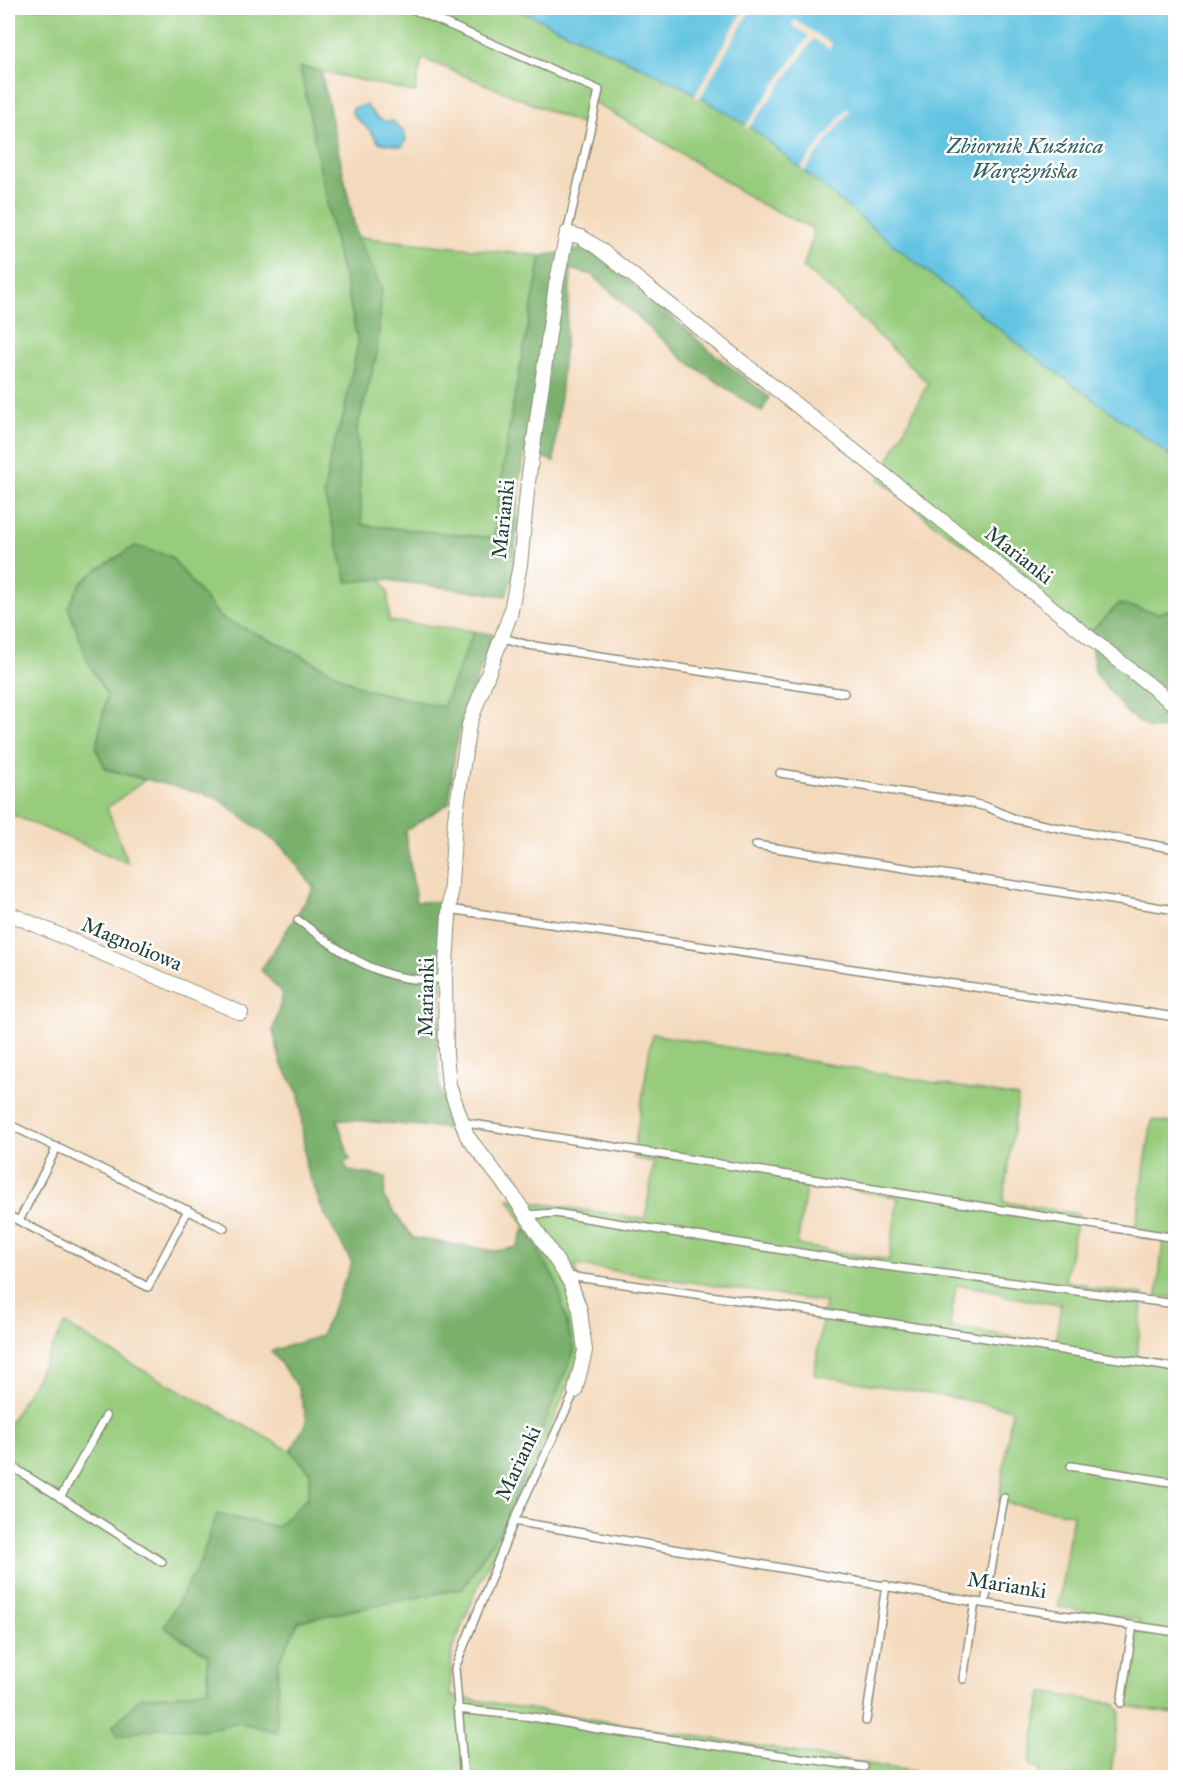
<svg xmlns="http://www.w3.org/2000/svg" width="1183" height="1785" font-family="'IM FELL Great Primer',serif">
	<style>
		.green { fill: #97cc7d; stroke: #5b8458; stroke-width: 1.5; fill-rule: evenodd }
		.forest { fill: #79b06c; stroke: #4c7650; stroke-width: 1.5 }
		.water { fill: #64c4e2; stroke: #42808b; stroke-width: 1.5 }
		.pier { fill: #f4dabd }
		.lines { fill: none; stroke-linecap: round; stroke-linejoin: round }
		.lane-casing { stroke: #8a8c78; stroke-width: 10 }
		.street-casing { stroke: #8a8c78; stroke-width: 16 }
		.lane { stroke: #fff; stroke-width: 7 }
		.street { stroke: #fff; stroke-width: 14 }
		.labels { text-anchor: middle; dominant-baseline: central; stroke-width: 5; stroke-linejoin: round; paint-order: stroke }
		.street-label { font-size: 21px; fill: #1f3d34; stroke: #fff }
		.water-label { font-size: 22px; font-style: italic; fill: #305f60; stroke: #fff }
	</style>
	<rect width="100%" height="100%" fill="#fff"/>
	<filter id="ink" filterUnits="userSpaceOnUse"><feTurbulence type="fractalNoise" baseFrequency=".0167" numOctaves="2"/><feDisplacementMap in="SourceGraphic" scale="12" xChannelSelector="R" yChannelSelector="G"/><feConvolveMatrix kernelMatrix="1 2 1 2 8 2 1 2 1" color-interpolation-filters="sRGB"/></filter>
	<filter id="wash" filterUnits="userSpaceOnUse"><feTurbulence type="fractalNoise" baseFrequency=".008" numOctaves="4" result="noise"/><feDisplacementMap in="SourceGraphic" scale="24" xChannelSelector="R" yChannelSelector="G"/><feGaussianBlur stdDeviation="1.35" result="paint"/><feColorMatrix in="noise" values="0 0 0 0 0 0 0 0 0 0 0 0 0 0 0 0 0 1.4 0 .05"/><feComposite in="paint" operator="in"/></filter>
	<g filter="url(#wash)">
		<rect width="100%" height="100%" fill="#f4dabd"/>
		<path class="green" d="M8,8H515L682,86L754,129L895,246L1021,346L1175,459V609L1158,613L1119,604L1089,633L933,523L879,479L928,383L838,297L803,267L813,238L812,228L759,203L668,145L590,100L585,126L422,58L415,92L301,67L337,253L346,284L358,343L344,414L331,454L324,494L348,582L381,579L388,592L389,621L474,631L443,707L364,689L279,644L221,618L171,557L89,664L107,695L96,749L106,769L145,780L107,808L128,863L8,813Z
			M357,237L541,256C534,299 525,341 517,383C507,435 500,487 494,538L361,525L357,429L377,353L382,289Z
			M652,1034L1018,1097L1003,1202L1078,1214L1065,1281L1087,1285V1288L1143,1294L1137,1356L1175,1362V1714L1125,1706L1139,1620L1058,1607L1073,1514L999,1502L1012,1409L944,1396L814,1375L825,1302L575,1265L586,1322L577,1363L520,1499L481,1579L452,1650L450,1696L948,1777L8,1778V1426L36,1378L65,1324L128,1362L291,1451L310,1472L308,1497L277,1527L217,1514L200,1562L164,1627L208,1655V1689L172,1696L141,1697L118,1735L165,1727L203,1730L239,1722L276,1732L278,1663L299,1621L463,1588L557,1283L509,1199L645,1219L654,1162L633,1158ZM807,1183L898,1197L889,1260L797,1245ZM956,1285L998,1291L1003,1296L1061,1305L1055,1343L950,1327Z
			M1152,1120L1175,1124V1298L1157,1296L1163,1241L1134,1236Z
			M1042,1692L1116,1704L1120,1711L1110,1777H1039L1041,1768L1029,1766Z"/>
		<path class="forest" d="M300,67L321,71L357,237L382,289L377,353L357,429L362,525L494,538C500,486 507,435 517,383C525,341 534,299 541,256L588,248L692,334L704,346L769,397L762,412L683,359L591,274L570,269L571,276L554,462L526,449L519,481L514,571L506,596L381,579L347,582L324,494L331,454L344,414L358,343L346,284L337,253Z
			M135,546L170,556L221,618L279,644L364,689L443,707L474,631L493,634L464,714L455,750L449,803L405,831L416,902L448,901L437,1052L440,1091L457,1129L337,1119L350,1160L344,1162L348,1171L386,1177L384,1198L413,1238L495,1251L517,1247L525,1227L557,1283L574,1351L506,1521L463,1588L299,1621L278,1663L277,1732L239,1722L203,1730L165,1727L118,1736L113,1726L141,1697L172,1696L208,1689V1655L164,1627L200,1562L217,1514L277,1527L308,1497L310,1472L291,1451L307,1420L298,1387L271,1351L321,1336L352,1263L323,1211L306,1167L299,1094L281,1063L273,1031L283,994L261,970L314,888L285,849L216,797L106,769L96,749L107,695L89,664L68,607L81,583L98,569Z
			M1119,604L1158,613L1175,609V728L1150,729L1128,714L1096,674L1089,633Z"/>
		<path class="water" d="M515,8H1175V459L1021,346L895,246L753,129L682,86Z
			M366,105C374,115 380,124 393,121L404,133L406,140L402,147L378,142C373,130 360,124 352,113L353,108Z"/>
		<path class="pier" d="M744,9L749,12L699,99L695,96Z
			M795,20L832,44L829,49L814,39L748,129L745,127L809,36L792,25Z
			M847,109L850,111L804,171L801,168Z"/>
	</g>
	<g filter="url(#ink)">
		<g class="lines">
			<g class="lane-casing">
				<path id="lane" d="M410,8L599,90L567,233
					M501,637L528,645L844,693
					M780,773L971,803L987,807L1015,819L1054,827L1176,849
					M756,845L1176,910
					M449,909L1176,1017
					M298,920C332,945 369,975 413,979C423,980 435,979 445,979
					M461,1122L1176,1238
					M8,1124L224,1228
					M57,1147L19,1221L148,1287L188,1210
					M8,1215L19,1221
					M526,1215L555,1213L869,1264L1176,1304
					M568,1276L781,1306L1176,1368
					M575,1391L514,1521L975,1602L1176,1632
					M8,1464L162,1562
					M1071,1466L1176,1483
					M60,1498L106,1416
					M985,1603L1004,1498
					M963,1679L975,1602
					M1121,1703L1133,1625
					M457,1709L533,1717L598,1729L864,1767
					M866,1721L886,1585
					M464,1778L455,1668L514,1521"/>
			</g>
			<g class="street-casing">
				<path id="street" d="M8,913L241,1013
					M575,1391L585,1351L580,1310L570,1282L556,1260L512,1194L467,1136L449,1085L446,1054L445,979L455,819L469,725L510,615L520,565L528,482L556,285L567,233L581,237L597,247L1176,706"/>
			</g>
			<use href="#lane" class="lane"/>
			<use href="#street" class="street"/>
		</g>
	</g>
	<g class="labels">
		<g class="street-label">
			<text transform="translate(503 519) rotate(-84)">Marianki</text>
			<text transform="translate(1019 555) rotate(38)">Marianki</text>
			<text transform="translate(132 944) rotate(23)">Magnoliowa</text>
			<text transform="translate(426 997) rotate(-89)">Marianki</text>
			<text transform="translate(518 1463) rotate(-65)">Marianki</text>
			<text transform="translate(1007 1585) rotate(9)">Marianki</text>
		</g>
		<g class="water-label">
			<text x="1025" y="145">Zbiornik Kuźnica<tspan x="1025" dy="25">Warężyńska</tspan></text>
		</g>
	</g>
	<rect width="1183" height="1785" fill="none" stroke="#fff" stroke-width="30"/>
</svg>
